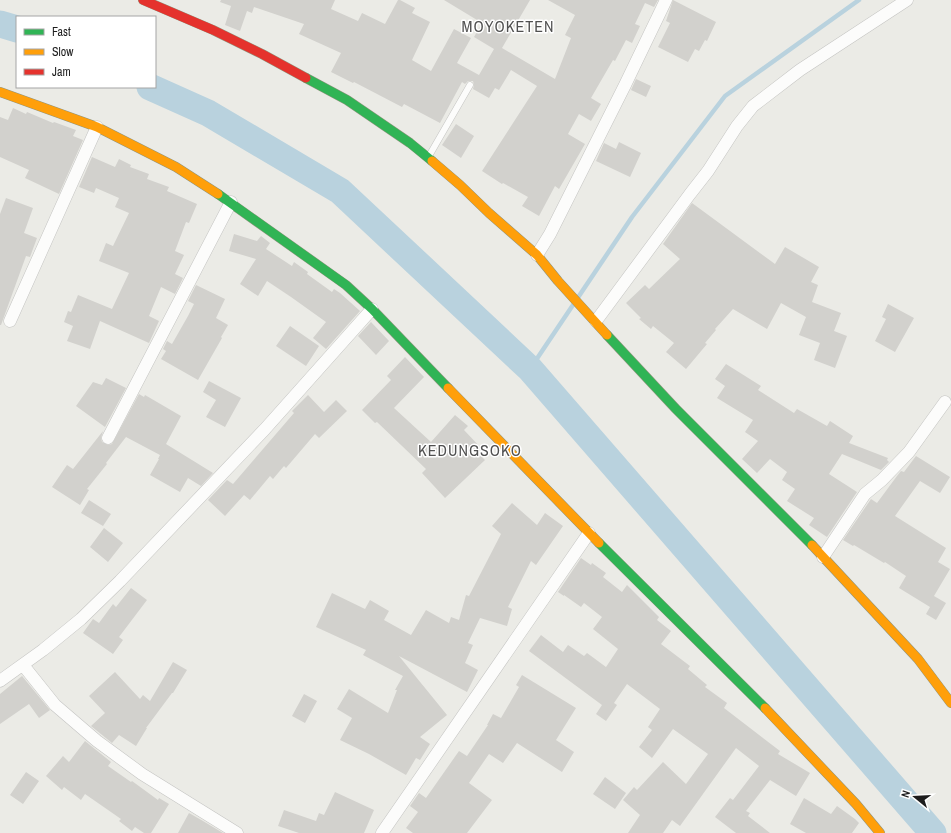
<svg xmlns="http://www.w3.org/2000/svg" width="951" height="833" font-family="'Archivo Narrow',sans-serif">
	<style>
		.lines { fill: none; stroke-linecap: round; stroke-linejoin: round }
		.stream { stroke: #b9d2de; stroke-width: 4.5 }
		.river { stroke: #b9d2de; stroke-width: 27 }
		.building { fill: #d2d1cd }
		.lane-casing { stroke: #c4c4c2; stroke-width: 7 }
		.street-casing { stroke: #c4c4c2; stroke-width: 13 }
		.fast-casing { stroke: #90957e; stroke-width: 10 }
		.slow-casing { stroke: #90957e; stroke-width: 10 }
		.jam-casing { stroke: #90957e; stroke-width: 10 }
		.lane { stroke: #fcfcfb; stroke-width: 6 }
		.street { stroke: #fcfcfb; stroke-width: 12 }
		.fast { stroke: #30b455; stroke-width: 9 }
		.slow { stroke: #ff9f0a; stroke-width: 9 }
		.jam { stroke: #e5322d; stroke-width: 9 }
		.labels { text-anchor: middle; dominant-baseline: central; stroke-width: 3; stroke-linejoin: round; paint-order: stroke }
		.quarter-label { font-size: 16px; letter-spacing: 1px; fill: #505050; stroke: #fff }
	</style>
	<rect width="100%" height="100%" fill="#ebebe6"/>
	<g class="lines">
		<path class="stream" d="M530,369L632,217L725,96L859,0"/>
		<path class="river" d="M0,24L17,29
			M150,87L208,113L340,191L530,369L933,833"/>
	</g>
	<path class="building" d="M221,0H335L331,9L358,21L362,13L385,24L398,0H400L415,8L412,13L430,22L412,60L431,71L454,29L471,38L457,63L479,75L494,49L474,37L482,23L444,0H530L502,48L555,79L571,38L565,35L575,15L548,0H658L654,7L645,3L635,24L640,26L632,43L626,40L615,61L613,60L591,98L601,104L591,121L579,114L568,134L585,144L559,189L555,186L539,216L522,206L528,197L503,183L502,184L482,171L537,86L511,70L499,90L495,88L489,98L473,89L474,85L473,81H468L465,84L462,82L440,123L404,104L402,107L354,82L353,83L331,72L341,53L299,34L304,24L254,7L252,13L247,11L240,31L225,25L231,6L220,2Z
		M673,0L716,22L707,41L705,40L699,51L695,49L688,62L658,47L670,23L666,21Z
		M636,79L651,86L646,97L631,90Z
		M13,108L26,114L27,112L53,123L54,122L76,130L73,136L83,140L59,194L25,178L29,170L0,157V117L8,120Z
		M456,124L474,136L461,158L442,145Z
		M619,142L641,153L630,177L596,161L604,143L616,149Z
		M92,157L115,167L119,159L131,165L130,167L149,174L147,179L169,187L167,191L197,204L189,223L186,222L175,251L184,255L175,274L183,278L175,294L161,287L149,316L159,321L149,343L100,321L90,349L67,341L73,326L64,322L68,311L71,312L78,295L112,309L129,273L99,261L106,243L113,246L129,213L115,207L119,198L96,188L94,193L79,187Z
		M6,198L33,208L24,233L37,238L30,257L26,256L1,325H0V214Z
		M692,203L775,264L785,247L819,267L811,282L818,285L812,302L841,313L834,331L847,336L835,368L814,360L820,343L799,335L806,317L781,303L767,329L733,309L715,329L716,330L705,343L707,344L686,369L666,352L674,343L653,326L651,329L639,319L641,318L626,303L645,285L649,289L680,259L663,244Z
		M234,234L257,241L261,236L270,243L266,249L292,266L294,262L308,272L307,274L332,292L334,289L340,293L360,311L326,349L313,338L326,322L291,297L267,281L258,296L240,284L256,259L229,251Z
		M196,285L225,299L216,318L228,325L221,337L222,338L198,380L161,359L166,351L163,349L167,341L172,344L188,316L194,304L188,301Z
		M888,304L914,318L895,352L875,341L886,319L882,317Z
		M371,322L389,341L376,355L358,336Z
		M290,326L319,346L306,366L276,346Z
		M405,357L424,377L394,408L431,442L455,415L468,426L464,430L483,450L479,454L485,460L445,498L422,473L426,469L377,422L375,423L362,410L391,380L387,376Z
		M726,364L761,386L758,390L794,413L797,409L827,426L830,421L853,436L849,443L888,458L887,460L889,462L881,470L842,454L829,474L857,492L827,537L809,525L814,518L787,501L795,489L782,480L787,472L770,459L757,473L742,459L758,441L745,432L753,420L717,398L725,386L715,379Z
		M106,378L126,388L105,427L76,406L93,382L102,385Z
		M209,381L241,398L225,427L206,417L216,400L203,392Z
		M139,394L144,397L145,395L181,416L166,444L213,473L201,486L188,478L180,492L150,475L159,459H158L160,455L126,437L106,463L107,464L87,489L89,490L80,505L52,487L67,465L73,469L103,431L101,438L102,442L108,445L112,444Z
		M308,395L324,412L336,400L347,411L319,438L315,434L286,468L284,466L273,479L270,476L250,500L244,495L225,516L208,500L227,480L233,484L294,413L292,411Z
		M916,456L950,477L940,493L920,481L895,516L946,548L938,562L950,569L934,596L946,603L936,620L926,614L930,607L899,588L906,576L885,562L884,563L854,545L853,546L843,540L871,499L877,503L897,476L901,471L904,472Z
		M89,500L111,514L103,526L81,513Z
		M512,503L537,525L545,513L563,526L536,565L531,561L508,607L512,609L507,626L480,618L468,643L473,645L465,663L478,670L467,692L399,656L447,715L420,737L430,744L420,760L416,758L406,775L369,754L340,740L352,718L337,709L349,689L388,713L397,690H395L403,676L363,655L366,650L316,627L332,593L365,609L370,600L389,611L384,620L411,635L426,610L449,623L451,617L459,620L466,595L469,596L501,534L492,526Z
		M104,528L123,543L108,562L90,547Z
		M581,558L591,565L592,563L606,573L603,577L622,592L627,585L659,617L657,620L671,631L661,644L690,666L688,669L707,685L705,687L727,703L724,708L780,751L778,754L810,773L796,796L770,780L746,811L750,813L748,816L770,833H736L715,817L730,798L733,800L759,766L736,748L680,826L672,820L663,833H628L640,815L623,800L634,787L637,790L663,762L686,784L708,754L673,729L652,758L639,747L652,730L648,727L660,709L627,684L614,703L617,705L606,721L596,714L602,705L529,651L541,635L563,652L568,645L584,656L587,653L606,667L618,649L593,629L602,617L584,603L581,607L564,595V596L558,592Z
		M131,588L147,600L119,637L123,640L113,654L83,633L93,619L99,623L113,604L116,607Z
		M173,662L187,670L173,693H172L146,728H147L136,746L119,735L112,743L91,726L105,713L89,696L115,672L140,699L143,695L150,701Z
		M522,675L576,708L556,740L574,752L562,772L517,743L503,763L489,754L469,783L492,800L467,833H413L406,828L418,812L410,806L419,793L426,798L459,751L467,756L488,725H487L493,714L501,718L519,687L516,685Z
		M22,676L50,710L39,718L29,704L0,724V694Z
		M304,694L317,701L305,723L292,716Z
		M85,741L111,762L108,766L131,782L132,781L158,800L159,798L169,804L151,833H144L135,827L132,831L119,821L121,819L85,794L81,800L64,787L62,790L46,776L63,756L69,762Z
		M26,772L39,781L23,804L10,795Z
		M605,777L626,793L615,809L593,794Z
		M335,792L374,810L364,833H299L278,826L284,810L316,821L319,813L324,815Z
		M804,798L831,814L837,806L855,819L859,823L852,833H806L790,824Z
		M189,813L203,821L223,833H178Z"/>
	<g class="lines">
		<g class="lane-casing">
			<path id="lane" d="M429,156L470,85"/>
		</g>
		<g class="street-casing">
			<path id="street" d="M537,255L550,234L625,85L666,0
				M10,321L97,127
				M596,321L690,194L708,171L737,126L753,106L800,70L907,0
				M108,438L231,202
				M823,557L865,494L882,480L909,452L945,402
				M23,665L55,705L97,741L142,774L237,833
				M0,681L43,650L81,619L120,581L265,429L372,309
				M382,833L589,533"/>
		</g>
		<g class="fast-casing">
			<path id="fast" d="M306,78L347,100L410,143L432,161
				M218,194L346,285L372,309L448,388
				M607,335L676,409L812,545
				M599,543L765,708"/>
		</g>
		<g class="slow-casing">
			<path id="slow" d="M0,92L97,127L176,167L218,194
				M432,161L460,185L489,213L537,255L558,281L607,335
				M448,388L599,543
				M812,545L918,659L951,703
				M765,708L856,804L880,833"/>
		</g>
		<g class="jam-casing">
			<path id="jam" d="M143,0L213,30L262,54L306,78"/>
		</g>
		<use href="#lane" class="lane"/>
		<use href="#street" class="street"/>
		<use href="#fast" class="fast"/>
		<use href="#slow" class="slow"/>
		<use href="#jam" class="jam"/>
	</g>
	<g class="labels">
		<g class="quarter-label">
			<text x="508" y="26">MOYOKETEN</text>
			<text x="470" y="450">KEDUNGSOKO</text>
		</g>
	</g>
	<rect x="16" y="16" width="140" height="72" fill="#ffffff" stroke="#a5a5a5"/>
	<rect x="24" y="29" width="20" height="6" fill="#30b455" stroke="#a5a5a5"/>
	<text x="52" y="36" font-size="12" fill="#1d1d1d">Fast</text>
	<rect x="24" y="49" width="20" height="6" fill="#ff9f0a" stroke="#a5a5a5"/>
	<text x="52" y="56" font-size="12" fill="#1d1d1d">Slow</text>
	<rect x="24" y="69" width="20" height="6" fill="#e5322d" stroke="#a5a5a5"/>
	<text x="52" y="76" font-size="12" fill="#1d1d1d">Jam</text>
	<g transform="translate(915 797) rotate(288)" stroke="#ffffff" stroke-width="3" paint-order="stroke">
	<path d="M0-3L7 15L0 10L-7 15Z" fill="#1d1d1d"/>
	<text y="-6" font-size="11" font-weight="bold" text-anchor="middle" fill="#1d1d1d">N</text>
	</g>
</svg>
